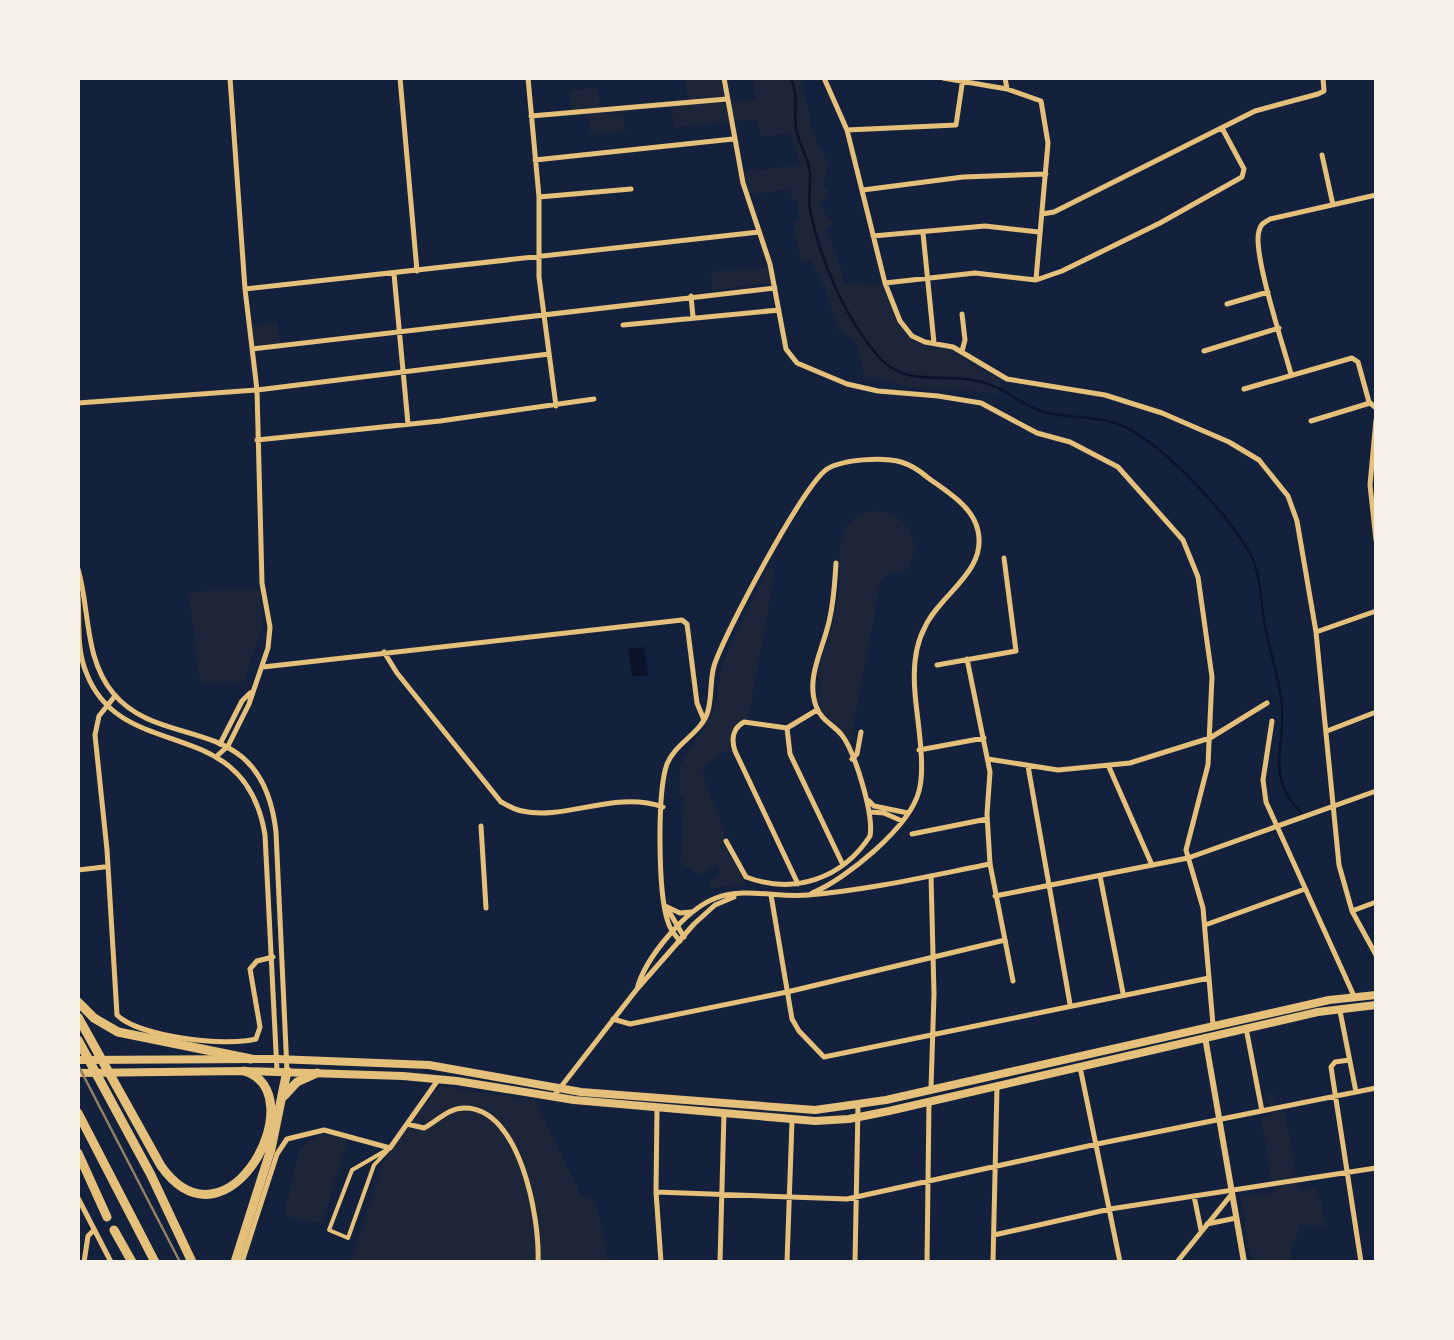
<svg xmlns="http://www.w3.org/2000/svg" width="1454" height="1340" font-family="'Open Sans',sans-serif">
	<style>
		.green { fill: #1d2539 }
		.water { fill: #0b132b }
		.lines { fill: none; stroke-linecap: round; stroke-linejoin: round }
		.stream { stroke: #0b132b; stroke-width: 2.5 }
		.pedestrian { stroke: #e5c07b; stroke-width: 4 }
		.minor { stroke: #e5c07b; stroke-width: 5 }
		.tertiary { stroke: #e5c07b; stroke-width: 5 }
		.secondary { stroke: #e5c07b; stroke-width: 6 }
		.primary { stroke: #e5c07b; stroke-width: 8 }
		.motorway { stroke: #e5c07b; stroke-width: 9 }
		.rail { stroke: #918062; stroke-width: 2.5 }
	</style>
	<rect width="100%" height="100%" fill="#14213d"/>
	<path class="green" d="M721,78L726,103L755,99L752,78H799C813,110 804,130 828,161L823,187L828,190L827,198L820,201L824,212L833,222L826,229L846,284L882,283L897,322L911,340L929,347L952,350L981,371L1001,379L997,395C969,387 942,392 913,387C895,384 884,377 865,378L856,342L837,328L825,288L811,260L801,261L793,224L800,217L797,203L787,190L745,195L737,172L800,165L791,134L761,136L757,119L674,128L672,107L688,105L686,79Z
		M598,88L601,115L623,113L625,132L591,135L589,110L571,111L569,90Z
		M773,267L776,283L713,290L711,272Z
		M277,322L280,342L249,347L248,326Z
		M879,511C909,517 923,542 907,570L885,575L880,583L850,742C837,722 823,720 816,696L821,694V679L816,678C826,648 835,619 840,587C842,567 835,546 846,527C853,516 867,511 879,511Z
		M768,567L775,571L748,719L735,725L730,748L703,766V776L725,835L723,842L745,882L743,885L711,888L709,883L721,873L717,865L699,875L681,863L683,798L679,796L680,765L715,708L723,662Z
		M231,589L261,590V631L244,681L200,683L189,593Z
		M440,1086L536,1101L580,1194L596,1202L608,1262H350L385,1156Z
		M1274,1093L1279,1112L1285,1111L1298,1190L1317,1188L1327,1227L1300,1225L1290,1253L1292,1262H1252L1240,1197L1274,1193L1261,1117L1270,1115L1267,1095Z
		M320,1134L348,1140L321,1224L284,1216L300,1148Z"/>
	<path class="water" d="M644,647L648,675L632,677L628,649Z"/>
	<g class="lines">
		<path class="stream" d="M791,78C799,96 793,110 796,129C798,142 808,157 810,172C811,184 808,197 810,210C820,260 846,321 881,359C906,386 941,374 973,380C1003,385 1016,402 1041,411C1066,419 1092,415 1115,423C1156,436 1229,514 1249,552C1262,575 1260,600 1265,626C1270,653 1280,679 1282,707C1285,749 1265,776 1301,813"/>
		<path class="pedestrian" d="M390,1148L374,1165L348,1238L329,1230L352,1170Z"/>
		<path class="minor" d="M400,78L417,271
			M528,78L539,197V277L556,406
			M724,78L743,183L770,264L786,349L797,363L847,384L878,391L938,396L981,403L1037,433L1070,442L1118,467L1183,540L1198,577L1212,677L1208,765L1186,850L1203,908L1213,1025
			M824,78L847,130L885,283L900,321L912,336L925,342L953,347L1007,379L1105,395L1162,413L1229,442L1259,460L1288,496L1297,521L1316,632L1339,865L1352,911L1376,955
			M943,78L1007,89L1041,101L1048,143L1036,279
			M1005,78L1007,89
			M531,116L727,99
			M847,130L956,125L963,78
			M1322,155L1333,205
			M535,160L733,139
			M863,190L963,177L1046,174
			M539,197L631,189
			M1042,214L1054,212L1255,111L1318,94L1324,91L1323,78
			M923,233L934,343
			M873,236L985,226L1039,232
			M394,274L408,424
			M885,283L975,273L1036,280L1062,271L1160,223L1242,177L1244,169L1222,128
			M245,289L759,232
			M691,296L693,317
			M1227,304L1268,292
			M962,314L965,340L962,351
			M623,325L779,310
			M252,349L775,288
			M1204,351L1279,328
			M1291,374C1284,348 1252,252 1259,231C1261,223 1264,223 1270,219L1376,195
			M1244,389L1352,358L1358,362L1369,402L1376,408
			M78,403L257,390L549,354
			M1376,420L1370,485L1376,540
			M1311,421L1370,403
			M257,440L440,421L594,399
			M1316,632L1376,611
			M384,652L397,673L501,802C507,805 515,810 522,811C565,821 614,790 663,807
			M967,659L990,772L987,814L990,864
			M937,665L1016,651L1004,558
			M263,667L682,620L687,624L697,703L704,720
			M115,696L99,716L95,735L107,850L117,1015C139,1037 226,1047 256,1039L260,1027L250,969L257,961L273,957
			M1272,721L1263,780L1266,802L1354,996
			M787,728L790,754L843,865
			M1327,731L1376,712
			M220,744L242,701L250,693
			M919,750L984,738
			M218,755L228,746L249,704L268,648L270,627L262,583L257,390L245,289L230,78
			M852,759L857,754L861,732
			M988,759L1058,770L1130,763L1210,738L1267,703
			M1028,766L1070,1004
			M1109,767L1152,865
			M869,801L874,806L908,813
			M870,812L884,813L902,821
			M481,826L486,908
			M912,834L987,819
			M726,841L746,877C794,895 842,879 870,836C874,815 855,751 841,734C832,724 821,720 816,706C805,676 825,646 830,617C834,599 835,581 836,563
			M78,870L104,867
			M931,876L934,994L931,1088
			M1100,876L1123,993
			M798,884L735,751C731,739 733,728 744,722L787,728L817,710
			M771,895L792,1019L799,1031L824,1057L1209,978
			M667,908L684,937
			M1352,911L1376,902
			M1205,925L1305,889
			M1005,940L1013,981
			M680,941C675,935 670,930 668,922C658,894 657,792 667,764C675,743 702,733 708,711C712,696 710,680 714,666C724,634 803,486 827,469C843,459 883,457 901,462C911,465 920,471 927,477C947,492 973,506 978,531C987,572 940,594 925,627C914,647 913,670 915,693C917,720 926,766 919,791C910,827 845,880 812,893
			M1340,1011L1356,1092
			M1246,1028L1262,1111
			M1349,1060L1335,1062L1331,1067L1361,1262
			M1080,1067L1120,1262
			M657,1108L656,1192L661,1262
			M407,1124L424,1128C438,1121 447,1108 465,1108C520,1108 540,1218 538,1262
			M656,1192L847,1199L1097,1144L1376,1088
			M1194,1196L1201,1230
			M78,1198L111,1262
			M1207,1224L1236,1218
			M994,1235L1110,1209L1376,1168
			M84,1262L88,1236L94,1230
			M242,1262L277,1154L287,1139L324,1130L390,1148L438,1080
			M720,1262L724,1113
			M787,1262L792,1121
			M855,1262L858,1106
			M927,1262L929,1102
			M993,1262L997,1086"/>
		<path class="tertiary" d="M78,569C90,610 84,658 113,693C163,754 262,708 276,832L287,1071
			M78,595C80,621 76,648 86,672C121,766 245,710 265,835L277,1071
			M995,896L1188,858L1376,791
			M665,906L680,913L691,912
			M613,1019L630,1024L787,992L1005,940L990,864C929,876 869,890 808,895C777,898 745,887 716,898C686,909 645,958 637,989
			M553,1097L637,989L694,924L715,905L734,897
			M1177,1262L1231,1195"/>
		<path class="secondary" d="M1205,1037L1244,1262"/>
		<path class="primary" d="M78,1060L276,1059L429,1065L581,1092L815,1110L886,1100L1329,1000L1376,995
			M78,1073L244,1071L403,1076L457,1081L574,1100L815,1121L849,1119L889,1111L1318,1012L1376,1005"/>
		<path class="motorway" d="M78,1002L94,1018L118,1032L251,1059
			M78,1017L161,1166C228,1260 316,1092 244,1071
			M78,1040L151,1175L192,1262
			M284,1096L297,1082L317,1073
			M78,1113L155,1262
			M78,1153L107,1217
			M114,1230L132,1262
			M235,1262L271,1149L287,1071"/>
		<path class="rail" d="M78,1065L180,1262"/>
	</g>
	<rect width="1454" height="1340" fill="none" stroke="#f6f1e7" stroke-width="160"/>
</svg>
